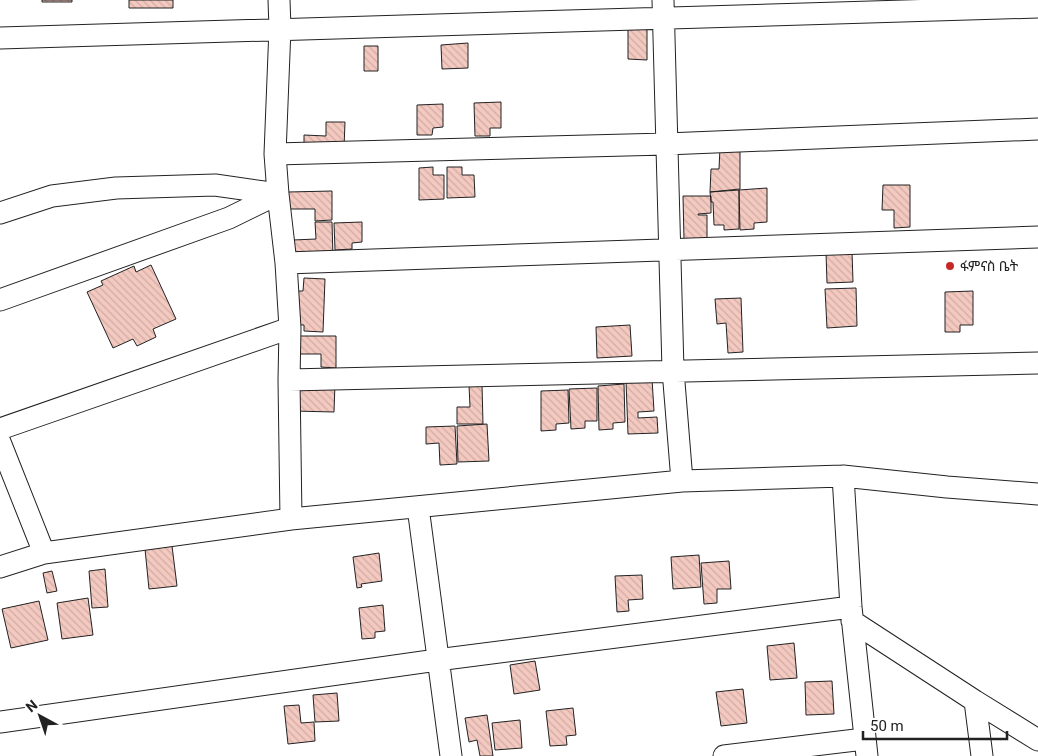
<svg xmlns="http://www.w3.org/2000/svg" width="1038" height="756" font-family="Roboto,'Noto Sans Ethiopic',sans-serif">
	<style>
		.building { fill: url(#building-back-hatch); stroke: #222 }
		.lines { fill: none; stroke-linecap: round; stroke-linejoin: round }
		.minor-casing { stroke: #222; stroke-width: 23 }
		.minor { stroke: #fff; stroke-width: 21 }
		.poi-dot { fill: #c62828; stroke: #fff; stroke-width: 2 }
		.labels { text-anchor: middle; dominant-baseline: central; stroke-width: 4; stroke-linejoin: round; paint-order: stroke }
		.poi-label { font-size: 14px; fill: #222; stroke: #fff; text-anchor: start }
	</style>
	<defs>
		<pattern id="building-back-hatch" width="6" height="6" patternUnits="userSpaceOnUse" patternTransform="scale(1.25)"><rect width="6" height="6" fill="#f3c9c0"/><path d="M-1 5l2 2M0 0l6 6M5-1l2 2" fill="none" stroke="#d0aca5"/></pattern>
	</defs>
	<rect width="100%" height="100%" fill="#fff"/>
	<path class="building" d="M42,0H72V2H42Z
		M129,0H173V8H129Z
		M647,19V60L628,59V20Z
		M468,43V68L442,69L441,45Z
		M364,46H378V71H364Z
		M501,102V128H490V136H475L474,103Z
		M443,104V127L433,128L432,135H417V105Z
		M326,122H345L344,148L304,147V135L326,136Z
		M720,148H740V189L710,192L711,169H719Z
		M433,167V175H444V199L419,200V168Z
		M447,167H462V175H474L475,197L447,198Z
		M883,185H910V227L894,228V210H882Z
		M767,188V222L754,223V229L740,230L739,190Z
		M739,190V229L724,230V225H714L713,202H711L710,192Z
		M332,191V220L315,221V209H289L288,192Z
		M683,196H711V213L698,214V215H707V239L684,240Z
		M315,222H332L333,258L293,259V240L316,239Z
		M362,222V242L352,243V249L335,250L334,223Z
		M852,252L853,282L827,283L826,253Z
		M151,265L176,319L153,329L156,337L137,346L133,339L113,348L87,292L103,285L101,281L134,266L136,272Z
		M304,278L325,279L323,332L304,331V325H297L298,291H303Z
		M856,288L857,326L827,328L825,289Z
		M973,291V325H960V332H945V292Z
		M741,298L743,352L728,353L726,323L717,324L715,299Z
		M630,325L632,356L597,358L596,327Z
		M295,336H336V368L321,367V354H295Z
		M652,379L654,411L638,412V418L657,417L658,433L628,434L626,381Z
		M335,383L334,412L293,411L294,386Z
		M624,384L625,422L613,423V429L599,430L598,386Z
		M469,385H482L483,424H457V407H470Z
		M597,388V421H585V428L571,429L569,389Z
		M568,390L569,423L556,424V430L541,431V391Z
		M487,424L489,461L458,462L457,426Z
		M455,426L457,464L440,465L439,443L426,444V427Z
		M172,546L177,586L149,589L145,549Z
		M379,553L382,581L361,584L362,587L357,588L353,557Z
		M699,555L701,587L673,589L671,557Z
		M729,561L731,589H717V603L704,604L701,563Z
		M105,569L108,607L92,608L89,571Z
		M52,571L57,591L47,593L43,573Z
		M642,575L643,599L628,600L629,611L617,612L615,576Z
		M88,598L93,635L62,639L57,603Z
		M39,601L48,640L11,648L2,609Z
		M383,605L385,631L375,632V638L362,639L359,608Z
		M794,643L797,678L770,680L767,646Z
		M535,661L540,690L514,694L510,665Z
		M832,681L834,714L806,715L805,682Z
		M743,689L747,723L721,726L716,692Z
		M337,693L339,721L315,722L313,695Z
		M299,705L301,723L314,722L315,741L288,744L284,706Z
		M573,708L576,735L566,736L567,745L550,746L546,711Z
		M487,715L493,756H480L477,740L469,742L465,718Z
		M520,720L522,748L495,750L492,723Z"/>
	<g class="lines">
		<g class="minor-casing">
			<path id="minor" d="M279,0L280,28L275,154L278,194L286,263L290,328L289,380L291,519
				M663,0L673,370L682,481
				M0,38L1038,7
				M275,154L666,144L1038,129
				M0,213L52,196L116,188L215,185L278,194
				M286,263L1038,237
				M0,300L229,218L278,194
				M289,380L1038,363
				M0,429L290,328
				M0,442L44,553
				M843,476L851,607L867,756
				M418,507L451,756
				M0,567L44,553L291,519L682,481L843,476L947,487L1038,494
				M852,621L975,701L1038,740
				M975,701L982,756
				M0,722L437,660L851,607
				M724,756L864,739"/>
		</g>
		<use href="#minor" class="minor"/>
	</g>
	<circle class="poi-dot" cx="950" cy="266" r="5"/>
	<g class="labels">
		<g class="poi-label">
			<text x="960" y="266">ፋምናስ ቤት</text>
		</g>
	</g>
	<g transform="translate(40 716) rotate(320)" stroke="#ffffff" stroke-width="4" paint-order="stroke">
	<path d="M0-4L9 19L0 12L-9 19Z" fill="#222222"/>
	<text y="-8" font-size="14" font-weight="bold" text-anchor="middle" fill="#222222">N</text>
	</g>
	<path d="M863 731v8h144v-8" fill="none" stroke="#222222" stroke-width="2.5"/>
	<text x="870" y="731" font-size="15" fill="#222222" stroke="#ffffff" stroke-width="4" paint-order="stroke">50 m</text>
</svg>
